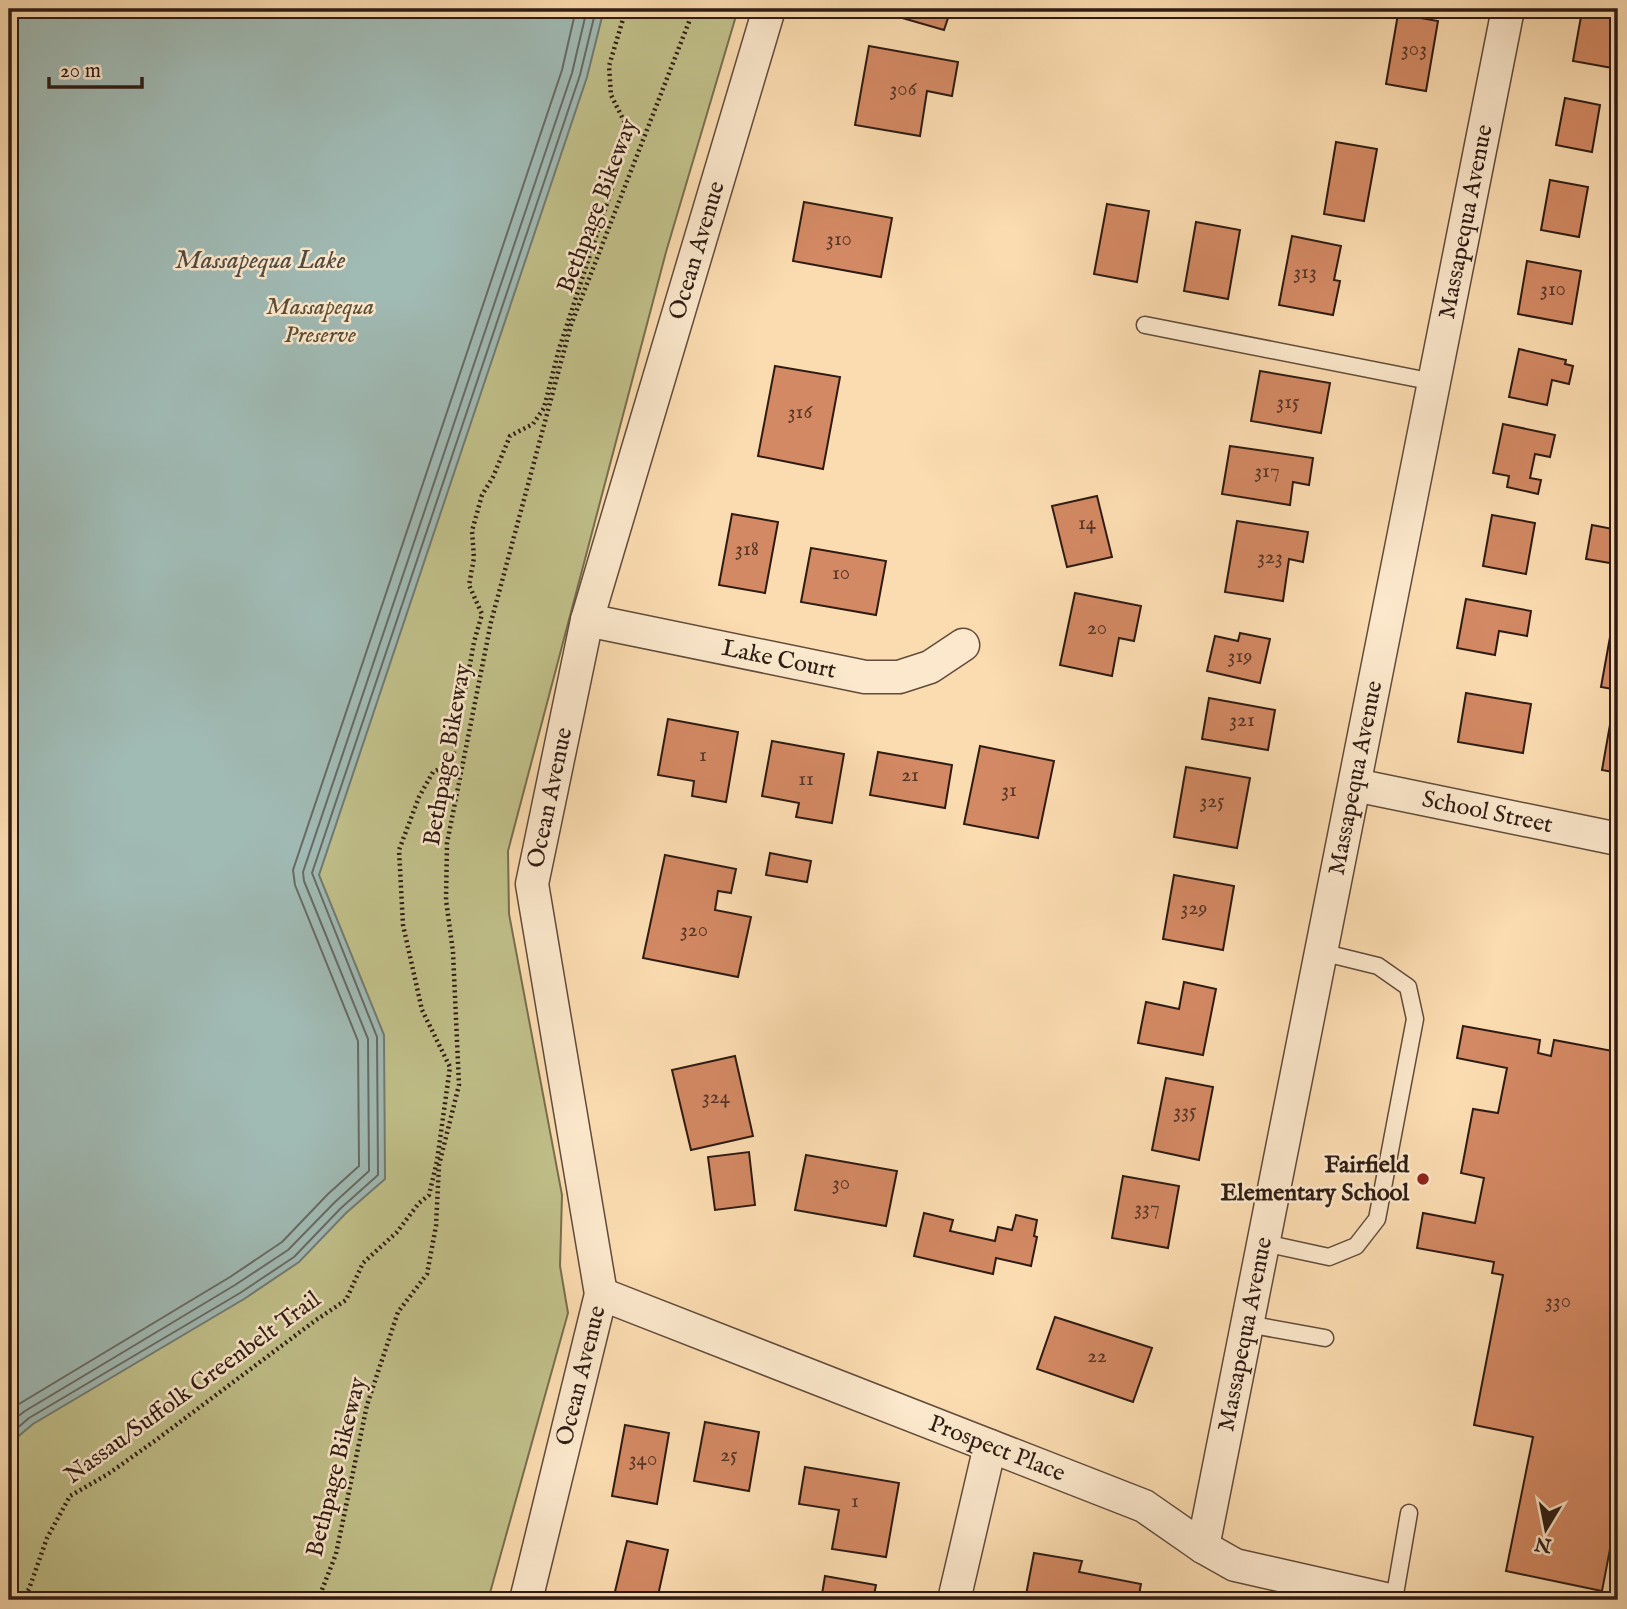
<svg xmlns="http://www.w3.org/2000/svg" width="1627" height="1609" font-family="'IM FELL English',serif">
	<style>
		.green { fill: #c1c08a; stroke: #786e4f; stroke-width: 2 }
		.water { fill: #a0bab4; stroke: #727a74; stroke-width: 2 }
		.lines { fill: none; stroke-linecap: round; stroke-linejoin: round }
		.shore { stroke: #676a64; stroke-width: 2 }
		.building { fill: #d38963; stroke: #2e1b14; stroke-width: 2 }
		.lane-casing { stroke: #614b3b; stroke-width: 19 }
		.street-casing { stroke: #614b3b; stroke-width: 35 }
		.path { stroke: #2e1b14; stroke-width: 4.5; stroke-dasharray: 2 3.5; stroke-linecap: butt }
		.lane { stroke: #fce8cc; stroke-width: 16 }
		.street { stroke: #fce8cc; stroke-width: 32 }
		.poi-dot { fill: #8f2418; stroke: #fce8cc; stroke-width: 2.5 }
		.labels { text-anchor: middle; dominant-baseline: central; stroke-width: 5; stroke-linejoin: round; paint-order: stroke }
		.number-label { font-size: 21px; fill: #573628 }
		.street-label { font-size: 24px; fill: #2e1b14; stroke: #fce8cc }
		.park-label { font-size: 24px; font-style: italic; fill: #5a4d37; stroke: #fce8cc }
		.poi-label { font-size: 24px; font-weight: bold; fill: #2e1b14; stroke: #fce8cc; text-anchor: end }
		.water-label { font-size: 26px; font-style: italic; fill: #504b44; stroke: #fce8cc }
	</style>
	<rect width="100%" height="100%" fill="#fbdcb0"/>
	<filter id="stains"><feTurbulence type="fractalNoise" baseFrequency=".00286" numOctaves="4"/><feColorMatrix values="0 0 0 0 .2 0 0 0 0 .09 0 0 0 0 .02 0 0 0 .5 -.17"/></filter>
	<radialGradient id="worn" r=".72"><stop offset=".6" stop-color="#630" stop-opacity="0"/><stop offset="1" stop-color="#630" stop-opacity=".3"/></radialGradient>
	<path class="green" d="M9,9H738L666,252L508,851L509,914L562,1195L560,1266L568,1313L488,1600H9Z"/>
	<path class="water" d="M9,9H604L587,77L319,875L384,1035L385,1179L346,1213L299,1262L244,1299L33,1424L9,1444Z"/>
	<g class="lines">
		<path class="shore" d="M9,1410L230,1277L282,1242L328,1194L359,1166L358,1041L295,885L293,870L562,70L576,9
			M9,1423L25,1411L235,1285L288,1250L335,1202L369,1171L368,1039L304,881L303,872L572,73L587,9
			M9,1435L29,1418L240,1293L294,1257L341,1208L378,1175L377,1037L312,873L580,75L596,9"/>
	</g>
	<path class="building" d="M894,9H951L944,30L892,15Z
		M976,9H1014L1013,17Z
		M1582,11L1618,17V69L1573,61Z
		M1398,14L1438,21L1426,91L1386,84Z
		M869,46L958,62L952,96L927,91L920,136L855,125Z
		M1565,98L1600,105L1592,152L1556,145Z
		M1336,142L1377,149L1364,221L1324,214Z
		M1550,180L1588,187L1579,237L1541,230Z
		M804,202L892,218L881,277L793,261Z
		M1107,204L1149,211L1137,282L1094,274Z
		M1196,222L1240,230L1228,299L1184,291Z
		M1292,236L1341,246L1334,280L1340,281L1333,315L1279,305Z
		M1527,261L1581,271L1572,324L1518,314Z
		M1519,349L1566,360L1565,364L1573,366L1569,384L1552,380L1547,405L1509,397Z
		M775,366L840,377L823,469L758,456Z
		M1260,371L1330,383L1321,433L1251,421Z
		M1503,424L1555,435L1550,457L1535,454L1530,478L1541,480L1538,494L1507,487L1509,476L1493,473Z
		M1230,446L1313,458L1309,485L1293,482L1290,505L1222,494Z
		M1097,496L1112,557L1067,567L1052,506Z
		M732,514L778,522L765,593L719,585Z
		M1492,515L1535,523L1526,574L1483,566Z
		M1237,521L1308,532L1303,562L1289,559L1283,601L1225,592Z
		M1592,525L1618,530L1616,564L1586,559Z
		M811,548L886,561L876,615L801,602Z
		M1075,593L1141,606L1134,641L1119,638L1112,676L1060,665Z
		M1466,599L1531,611L1527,636L1499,631L1495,655L1457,648Z
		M1240,633L1270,639L1260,683L1207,671L1215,636L1238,641Z
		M1610,637L1618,639V690L1601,687Z
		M1466,693L1531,704L1523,753L1458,742Z
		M1209,698L1275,710L1268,750L1202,739Z
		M668,719L738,732L726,802L692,796L694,781L658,775Z
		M1611,719L1618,721V773L1602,770Z
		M772,741L844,754L832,823L796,817L799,803L762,796Z
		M980,746L1054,761L1038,838L964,824Z
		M878,752L952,765L945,808L870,795Z
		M1186,767L1250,778L1237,848L1174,837Z
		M770,853L811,861L807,882L766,875Z
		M665,855L736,869L731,893L718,891L715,910L751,917L738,977L643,958Z
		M1174,875L1234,886L1223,950L1163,939Z
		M1184,982L1216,989L1203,1055L1138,1043L1146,1002L1179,1009Z
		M1463,1026L1540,1040L1538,1053L1551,1056L1554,1040L1618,1052V1507L1602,1591L1506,1571L1533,1437L1474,1425L1503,1275L1492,1273L1494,1262L1417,1248L1423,1213L1475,1223L1484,1178L1461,1173L1473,1109L1498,1113L1507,1068L1457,1058Z
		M735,1056L753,1136L691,1150L672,1070Z
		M1166,1078L1213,1087L1199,1160L1152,1150Z
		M749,1152L755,1205L715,1210L708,1157Z
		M806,1155L897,1171L886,1226L795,1210Z
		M1123,1176L1179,1186L1168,1248L1112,1238Z
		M924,1213L953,1220L950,1231L995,1241L998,1227L1012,1230L1016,1215L1037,1220L1034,1236L1037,1237L1031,1266L996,1258L993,1274L914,1256Z
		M1055,1317L1152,1348L1133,1402L1037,1369Z
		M705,1422L759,1432L749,1491L694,1481Z
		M625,1425L669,1433L657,1504L612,1496Z
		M805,1467L899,1483L886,1557L832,1549L839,1510L799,1504Z
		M627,1541L668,1550L657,1600H613Z
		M1034,1553L1082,1561L1079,1572L1141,1584L1138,1600H1025Z
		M825,1576L876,1585L873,1600H821Z"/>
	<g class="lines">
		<g class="lane-casing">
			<path id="lane" d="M1145,325L1434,382
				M1264,1243L1329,1257L1356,1246L1377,1219L1415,1019L1408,987L1378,966L1321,952
				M1247,1324L1325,1338
				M1394,1600L1409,1513"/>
		</g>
		<g class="street-casing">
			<g id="street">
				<path id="s1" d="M587,620L865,677H899L930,667L963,645"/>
				<path id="s2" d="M1355,785L1618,839"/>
				<path id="s3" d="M601,1294L1144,1506L1203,1547L1235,1565L1390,1600"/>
				<path id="s4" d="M1203,1547L1508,9"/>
				<path id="s5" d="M526,1600L601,1294L532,884L587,620L769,9"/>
				<path d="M954,1600L990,1446"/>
			</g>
		</g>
		<path class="path" d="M22,1600L29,1589L47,1538L70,1496L108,1474L156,1440L316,1320L346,1300L363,1263L397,1232L419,1203L429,1195L437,1161L450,1067L422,1010L403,925L399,850L419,797L433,772L452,763L474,642L482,614L469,585L474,558L472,531L482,495L493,477L510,436L533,424L544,408L559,349L620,164L629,131L611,95L609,66L626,9
			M318,1600L336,1554L367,1405L398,1312L427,1274L436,1226L439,1165L459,1085L453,952L446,900L447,843L491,622L571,325L694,9"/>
		<use href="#lane" class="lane"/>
		<use href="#street" class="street"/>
	</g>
	<circle class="poi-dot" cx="1423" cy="1179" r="7"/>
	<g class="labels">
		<g class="number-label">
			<text x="1414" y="49">303</text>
			<text x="903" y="89">306</text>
			<text x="839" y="239">310</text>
			<text x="1305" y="272">313</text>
			<text x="1553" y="289">310</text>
			<text x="1288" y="402">315</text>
			<text x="800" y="412">316</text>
			<text x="1267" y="471">317</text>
			<text x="1087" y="523">14</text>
			<text x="747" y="549">318</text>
			<text x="1270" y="557">323</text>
			<text x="841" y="573">10</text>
			<text x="1097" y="628">20</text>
			<text x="1240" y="656">319</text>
			<text x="1242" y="720">321</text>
			<text x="703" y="755">1</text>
			<text x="910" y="775">21</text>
			<text x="806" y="779">11</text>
			<text x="1009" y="790">31</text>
			<text x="1212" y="801">325</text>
			<text x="1194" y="908">329</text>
			<text x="694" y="930">320</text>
			<text x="716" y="1097">324</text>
			<text x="1185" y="1111">335</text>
			<text x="841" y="1183">30</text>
			<text x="1147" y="1208">337</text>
			<text x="1558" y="1301">330</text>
			<text x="1097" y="1356">22</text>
			<text x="729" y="1455">25</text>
			<text x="643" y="1459">340</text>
			<text x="855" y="1501">1</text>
		</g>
		<g class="street-label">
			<text transform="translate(598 206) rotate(-69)">Bethpage Bikeway</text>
			<text stroke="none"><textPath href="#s4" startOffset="1351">Massapequa Avenue</textPath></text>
			<text stroke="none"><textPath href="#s5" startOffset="1386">Ocean Avenue</textPath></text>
			<text stroke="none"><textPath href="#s1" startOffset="196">Lake Court</textPath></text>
			<text transform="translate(448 755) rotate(-80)">Bethpage Bikeway</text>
			<text stroke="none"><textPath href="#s4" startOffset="784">Massapequa Avenue</textPath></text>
			<text stroke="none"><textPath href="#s5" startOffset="819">Ocean Avenue</textPath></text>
			<text stroke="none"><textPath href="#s2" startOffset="135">School Street</textPath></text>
			<text stroke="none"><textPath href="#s4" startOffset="217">Massapequa Avenue</textPath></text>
			<text stroke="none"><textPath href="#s5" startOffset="231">Ocean Avenue</textPath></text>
			<text transform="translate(193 1388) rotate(-36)">Nassau/Suffolk Greenbelt Trail</text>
			<text stroke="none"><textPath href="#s3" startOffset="425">Prospect Place</textPath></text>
			<text transform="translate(337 1467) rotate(-76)">Bethpage Bikeway</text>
		</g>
		<g class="park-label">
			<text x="320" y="307">Massapequa<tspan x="320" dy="28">Preserve</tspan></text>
		</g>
		<g class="poi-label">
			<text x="1409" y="1165">Fairfield<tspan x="1409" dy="28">Elementary School</tspan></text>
		</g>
		<g class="water-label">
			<text x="260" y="260">Massapequa Lake</text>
		</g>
	</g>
	<rect width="1627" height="1609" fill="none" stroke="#fbdcb0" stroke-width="35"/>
	<rect x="10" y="10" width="1606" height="1588" fill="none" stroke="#2e1b14" stroke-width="3.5"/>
	<rect x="18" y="18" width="1592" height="1574" fill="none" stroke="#2e1b14" stroke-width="2"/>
	<g transform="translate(1546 1529) rotate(190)" stroke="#fce8cc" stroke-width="5" paint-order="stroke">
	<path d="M0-5L12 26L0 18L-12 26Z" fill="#2e1b14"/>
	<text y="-10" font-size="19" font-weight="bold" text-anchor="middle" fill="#2e1b14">N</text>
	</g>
	<path d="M49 77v10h93v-10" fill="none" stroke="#2e1b14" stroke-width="3.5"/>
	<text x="60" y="77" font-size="21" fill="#2e1b14" stroke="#fce8cc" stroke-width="5" paint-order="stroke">20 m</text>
	<rect width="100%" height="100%" filter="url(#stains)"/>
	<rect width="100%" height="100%" fill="url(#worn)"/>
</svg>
